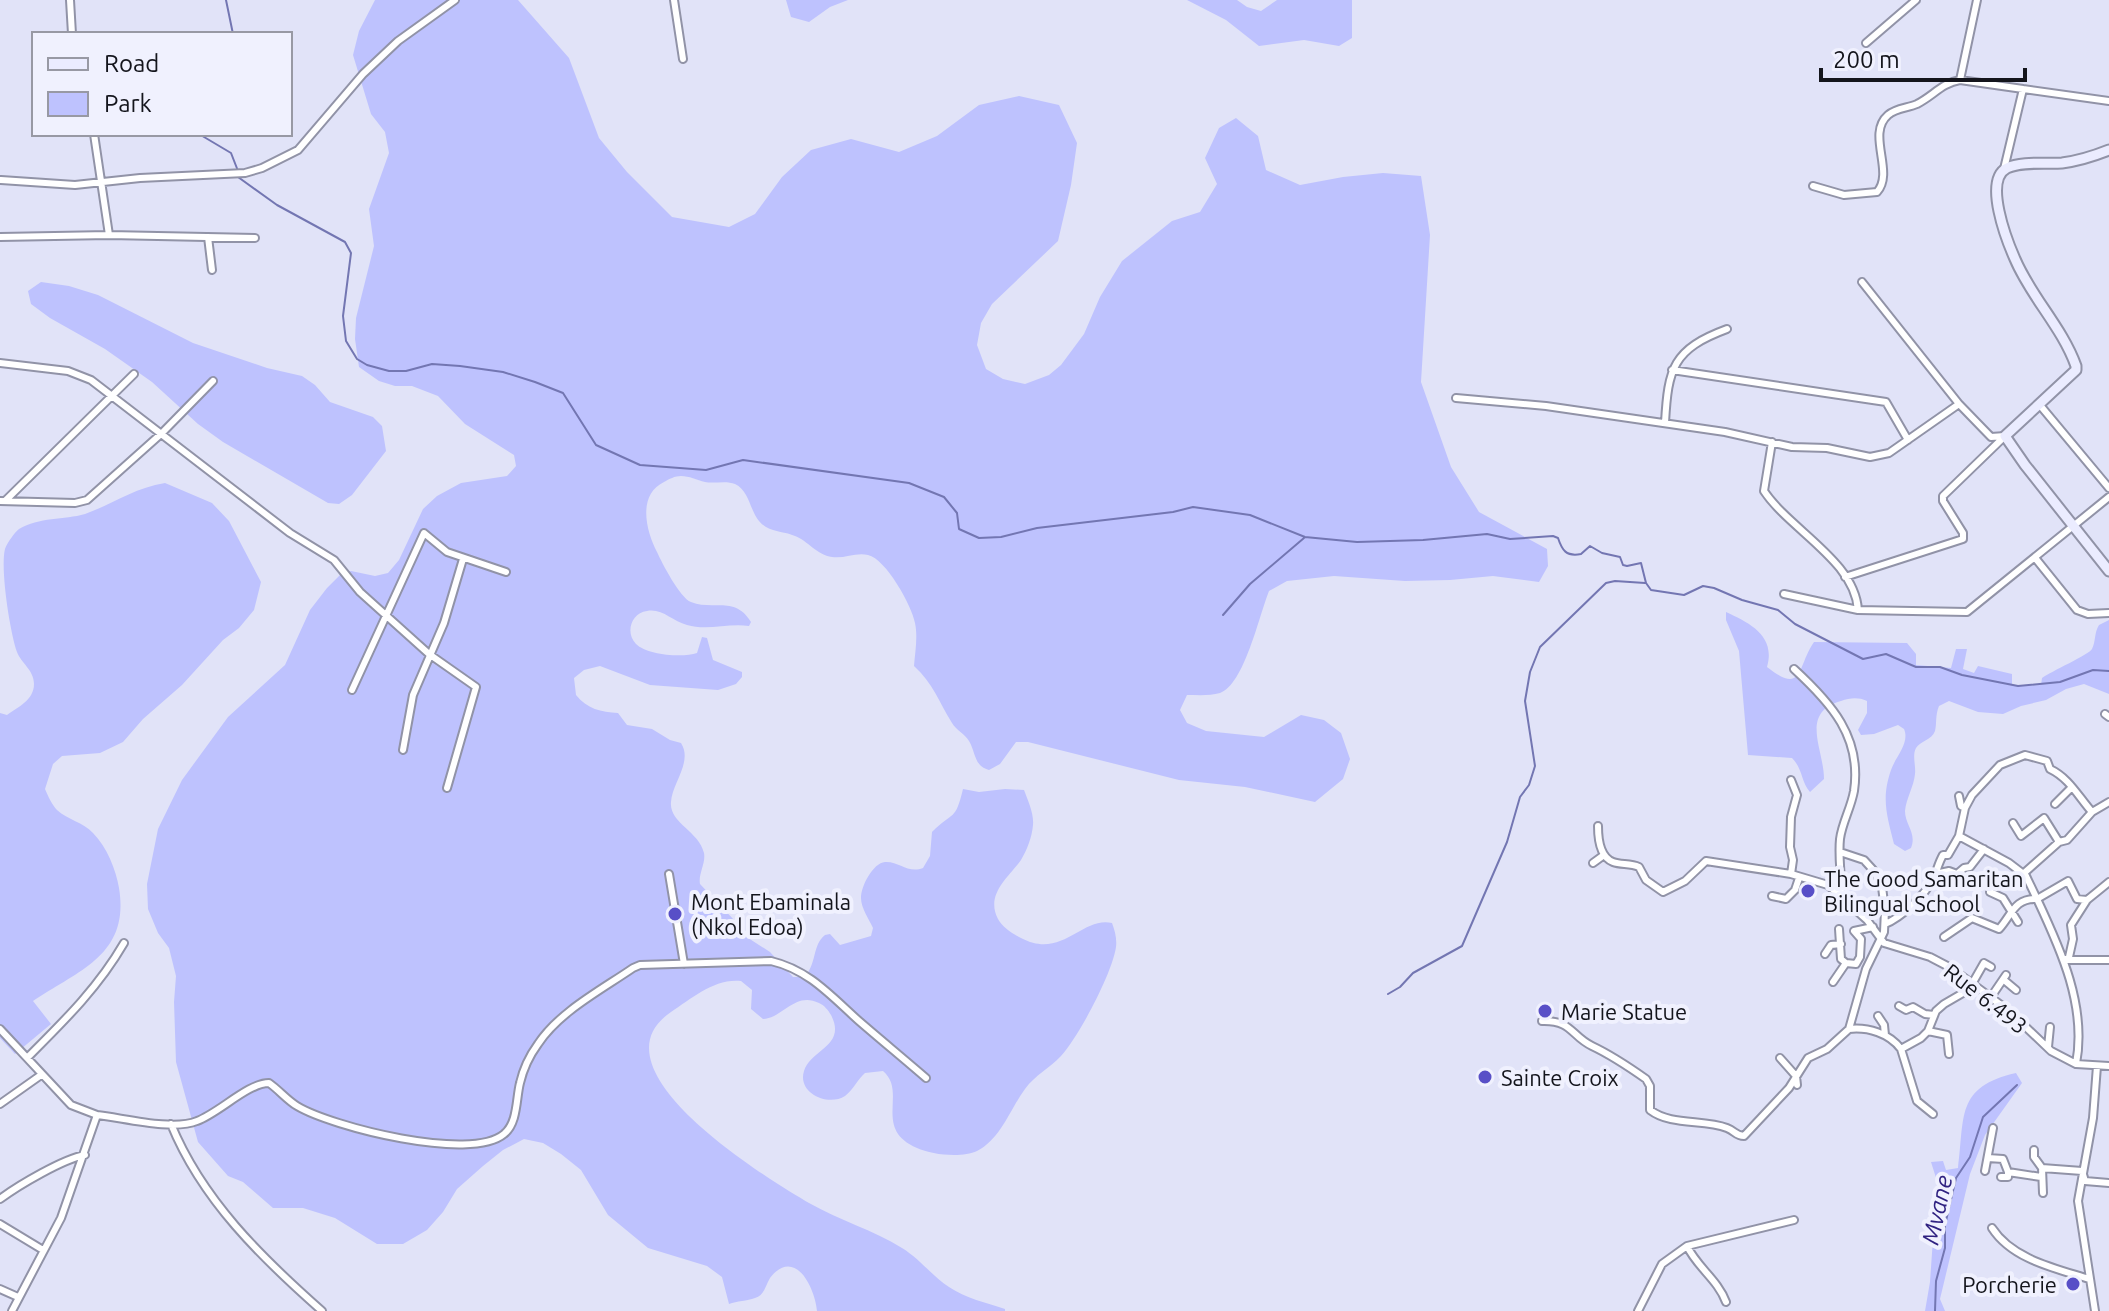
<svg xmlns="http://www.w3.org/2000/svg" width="2109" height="1311" font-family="Ubuntu,sans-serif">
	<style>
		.green { fill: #bec2fe }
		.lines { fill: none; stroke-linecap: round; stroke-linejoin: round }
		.stream { stroke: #7376b2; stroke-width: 2 }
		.street-casing { stroke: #9193a7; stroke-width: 10 }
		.secondary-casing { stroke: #9193a7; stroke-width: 13 }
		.street { stroke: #fff; stroke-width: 6 }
		.secondary { stroke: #ebecff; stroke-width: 9 }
		.poi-dot { fill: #584fc7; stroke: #f0f1fe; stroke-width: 3 }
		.labels { text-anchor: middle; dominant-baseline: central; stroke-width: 8; stroke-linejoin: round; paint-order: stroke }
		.poi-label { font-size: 22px; fill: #14151c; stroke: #f0f1fe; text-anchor: start }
		.street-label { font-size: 22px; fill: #14151c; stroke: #f0f1fe }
		.water-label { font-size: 24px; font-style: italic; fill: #302281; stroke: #f0f1fe }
	</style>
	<rect width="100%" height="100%" fill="#e1e3f8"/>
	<path class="green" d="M375,0H518L569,58L599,138L627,172L672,217L729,227L755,214L782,177L811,150L851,139L899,152L937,136L979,105L1019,96L1059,105L1077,143L1071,185L1058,241L992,304L981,323L977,345L986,369L1003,379L1025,384L1049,375L1061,365L1084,334L1100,297L1122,261L1172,221L1200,212L1217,184L1205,158L1219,128L1236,118L1258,136L1266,170L1300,185L1343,177L1383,173L1421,176L1430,235L1421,382L1451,467L1479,512L1547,549L1548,566L1539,582L1493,576L1450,580L1405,581L1334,576L1287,581L1269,591C1259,616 1244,685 1220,693C1210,696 1198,695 1187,695L1180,710L1187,723L1206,731L1264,737L1301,715L1324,720L1341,733L1350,759L1343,779L1315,802L1245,787L1179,780L1028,742H1016L1000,764L989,770C974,766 976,753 969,741C965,734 956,730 952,723C939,702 933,683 914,666C915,653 918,637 915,623C912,606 886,559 868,555C856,552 844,559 832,557C817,555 808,541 795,536C786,532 775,532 766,527C749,517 752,492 735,484C726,480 714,484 705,482C697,480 689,476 681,476C675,476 669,479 664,482C637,495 646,531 657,552C662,563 680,598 691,602C713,611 735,595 751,622L749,626C728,623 707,631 687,625C672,621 662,608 647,611C631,613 625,633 636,644C647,655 683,658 697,653L702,637L707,638L713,660L742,672V677L736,684L718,690L650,685L600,666L584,670L574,678L576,695C587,709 601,712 618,713L627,725L652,729L670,740L681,743C693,762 672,783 671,802C669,823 699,831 704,853C706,863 698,874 700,884L735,921L742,934L770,952L793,977H804C817,965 812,945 825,935L830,934L840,945L871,936L873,928C869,919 861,908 861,898C861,886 873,863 885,862C899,861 908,874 923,868L930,856L932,832C954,810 955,822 963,789L979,792L1005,789L1024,790C1028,801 1034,813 1033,825C1032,837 1027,850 1021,860C1009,877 985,894 998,919C1002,927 1013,934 1021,938C1062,960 1082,916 1112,923C1115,931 1117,939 1116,947C1112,974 1079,1036 1061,1056C1050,1068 1035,1075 1025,1089C1010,1109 1001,1139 977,1151C962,1158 932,1155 917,1148C872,1129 908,1092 883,1071L865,1073C858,1079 853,1090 845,1096C828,1107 797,1093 804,1071C811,1049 847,1046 831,1015C828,1010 824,1005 819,1003C795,991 783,1018 763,1019L751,1009L752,990L741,981C715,978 692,998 671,1012C587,1069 768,1179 809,1203C839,1220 873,1230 902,1248C920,1259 932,1276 949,1287C965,1298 987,1303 1005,1309V1311H817C815,1288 795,1246 770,1278C765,1286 765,1295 755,1298C747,1301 737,1301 729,1304L722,1277L707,1266L648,1248L608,1215L581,1170L561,1154L543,1143L524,1139L503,1150L483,1166L457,1189L443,1212L427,1230L403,1244H377L335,1218L303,1208H273L243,1182L228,1176L198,1142L176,1062L174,1002L176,976L169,948L158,933L148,909L147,884L158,829L182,780L228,717L285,665L310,610L327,588L341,574L351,571L375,576L388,573L399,560L423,509L437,496L461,483L507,476L516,466L514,455L465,424L438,396L412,386H395L379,381L359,367L355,339L356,318L374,246L369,209L389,153L385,132L371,114L353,55L359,31Z
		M786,0H848L830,7L809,22L791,17Z
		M1187,0H1237L1247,7L1261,11L1277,0H1352V38L1339,46L1304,40L1259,46L1226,20Z
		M41,282L69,286L98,295L193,343L267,368L302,376L315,385L330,402L373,417L382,426L386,451L352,495L339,504L328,503L223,442L198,424L152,382L105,349L50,318L31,304L28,291Z
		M165,483L212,503L229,521L261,582L254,610L239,628L223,640L182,685L143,719L123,742L100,753L62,756L53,764L45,789C48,796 52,805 57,810C68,820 83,822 93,833C107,847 116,870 119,888C130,955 79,970 33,1001L51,1024L15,1054L0,1038V713L7,715C18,707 34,700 34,684C34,670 21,663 17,652C10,632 0,568 5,549C7,543 15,532 19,529C39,517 64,520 85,514C113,504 134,488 165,483Z
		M1726,612C1750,623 1776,636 1767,667C1804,696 1797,666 1814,642L1907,643L1916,654V665L1951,668L1956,649H1967L1963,669L1974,673L1978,666L2012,674V686L2041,685L2042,678C2050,672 2090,654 2092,649C2096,641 2094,633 2099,625L2109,620V694L2084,684L2066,689L2046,700L2021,706L2003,714L1978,712L1949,701L1939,706C1935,716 1937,723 1935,731C1932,740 1920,741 1916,748C1912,755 1916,766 1915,774C1914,786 1906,799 1905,811C1905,825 1917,833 1911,848L1905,851L1894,844C1887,815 1881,799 1891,770C1896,756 1910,743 1904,729L1898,725L1874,734L1861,735L1858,730L1867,713V701C1858,697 1850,698 1841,701C1799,713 1824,749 1824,779L1810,792C1801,782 1803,769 1792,758L1748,755L1739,651L1726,620Z
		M2016,1073L2022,1083L1985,1135L1970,1174L1940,1299L1945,1311H1925L1930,1282L1937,1181L1931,1162L1943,1161L1946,1170L1958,1168C1965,1117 1955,1087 2016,1073Z"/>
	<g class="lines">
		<path class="stream" d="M226,0L233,34
			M199,134L231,153L238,171
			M238,177L277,205L345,242L351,253L343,316L346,341L357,359L367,365L389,371H406L432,364L460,366L503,372L535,382L563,393L596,445L640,465L706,470L743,460L909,483L944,497L957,513L959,529L979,538L1001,537L1037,528L1173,512L1193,507L1250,515L1305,537L1357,542L1423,540L1487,534L1510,539L1553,536L1558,538C1562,550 1566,557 1581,554L1590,546L1602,553L1620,557L1623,565L1627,566L1641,563L1646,583L1651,590L1684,595L1703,586L1714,588L1742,600L1778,610L1795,624L1863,659L1886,654L1916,667H1940L1962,675L2018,686L2060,682L2093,670L2109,671
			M1223,615L1250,584L1304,538
			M1388,994L1400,987L1413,973L1462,946L1507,842L1520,797L1529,785L1535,766L1525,701L1530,672L1540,647L1606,583L1615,581L1645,583
			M1935,1311L1936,1281L1945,1248V1225L1956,1178L1970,1157L1983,1117L2017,1085"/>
		<g class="street-casing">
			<path id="street" d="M70,0L72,34
				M674,0L683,59
				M1866,43L1916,0
				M1960,80L2023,89L2004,169
				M2023,89L2109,101
				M94,134L109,235
				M1,180L75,185L140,178L245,173L262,168L298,150L363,74L398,41L455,0
				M1813,186L1844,195L1877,192C1895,172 1866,134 1888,115C1896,108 1908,108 1917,104C1933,96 1942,83 1960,80L1977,0
				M0,237L109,235L255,238
				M208,237L212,270
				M1862,282L1959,404
				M0,363L68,371L91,380L290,533L334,560L360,592L429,654L476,687L447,788
				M1672,370L1886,402L1908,440
				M1456,398L1546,406L1725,432L1792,447L1827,448L1870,457L1889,453L1959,404L1991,437L2005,436
				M2039,404L2109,488
				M1665,423C1668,368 1673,349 1727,329
				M1772,442L1764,491C1790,530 1855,561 1858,610
				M0,501L75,503L87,500L162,433L213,381
				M5,501L134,374
				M2036,559L2077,610L2088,614L2109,613
				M1845,577L1963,539V533L1943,501V496L2005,436
				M1784,594L1858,610L1967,612L2109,497
				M1794,669C1831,703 1862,737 1854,791C1851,808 1842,823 1840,839C1838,858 1842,877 1841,895
				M352,690L424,533L447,552L506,572
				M2105,714L2109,717
				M403,750L413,695L444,623L463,559
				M1791,780L1797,795L1791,817L1790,847L1793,860L1791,874
				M1959,796L1961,806L1965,808
				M2055,804L2072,787
				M2013,823L2021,836L2044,818L2059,842
				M1598,826C1598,838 1600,857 1613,862C1621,865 1630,863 1639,867L1646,880L1663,892L1685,881L1706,861L1791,874L1828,885L1867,920L1884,943L1930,957L1951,968L2009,1011L2051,1051L2076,1064L2109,1066
				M1959,836L2009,863L2026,876L2037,899L2068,881L2077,899L2087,900
				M1840,852L1864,860L1875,872L1882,887L1885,910L1884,932L1866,969L1849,1029C1868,1027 1889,1033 1901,1049L1921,1038L1928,1031L1936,1011L1944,1004L1975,986
				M1593,863L1604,855
				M669,874L684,964
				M1935,874L1949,871L1957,874L1964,868L1970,867L1984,849
				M2023,874L2059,842L2067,840L2092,812L2109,802
				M2109,882L2087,900L2071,925L2073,939L2069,957L2064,960H2109
				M1990,892L2003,898L2018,922
				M1772,896L1786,899L1795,890L1799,878
				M1885,924C1901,918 1926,894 1933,879C1937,871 1938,864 1943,855H1948L1959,836L1965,808L1972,795L2000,765L2025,755L2047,761L2050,769C2069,778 2078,796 2092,812
				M1839,929L1841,959L1846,963
				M1944,937L1972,918L1999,929C2012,915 2014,898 2037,899C2061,950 2087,1007 2076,1064
				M1825,954L1831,945L1841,944
				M1846,963L1856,964L1860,957L1861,939L1854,931L1873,927
				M2004,980L2016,990
				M1833,982L1846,963
				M1972,984L1984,963L1991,967
				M1991,997L2006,975
				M1899,1006L1906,1010L1913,1007L1925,1014L1934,1015
				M1878,1016L1884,1025L1885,1035
				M1542,1021C1572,1020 1571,1036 1592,1046C1611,1055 1629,1067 1646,1079L1650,1086V1110C1671,1126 1703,1119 1727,1128C1735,1131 1736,1136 1744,1136L1789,1088L1808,1058L1827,1049L1849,1029
				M0,1029L71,1105L97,1115L61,1218L12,1311
				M1928,1031L1947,1035L1949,1054
				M2048,1047L2050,1027
				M1901,1049L1917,1101L1933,1114
				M27,1058C63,1022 98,988 124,943
				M1780,1058L1796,1076L1797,1085
				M0,1104L41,1075
				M97,1115C124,1118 173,1131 197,1121C219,1113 248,1083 269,1083C279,1090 287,1100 297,1106C332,1127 471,1162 504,1134C518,1123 516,1098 520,1083C523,1070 530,1055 538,1044C559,1012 601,990 633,968L640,965L771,961C809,970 831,996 859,1021C881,1040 904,1059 926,1078
				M171,1124C202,1200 262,1258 322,1311
				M2034,1150V1157L2042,1168L2043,1193
				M1988,1158L2003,1159L2008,1172
				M2042,1168L2082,1171L2085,1181L2109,1183
				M1985,1171L1993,1128
				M2001,1177H2008V1172L2041,1177
				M0,1199C19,1185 63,1159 85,1155
				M0,1224L43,1250
				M1992,1228C2012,1259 2054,1268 2089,1279
				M1687,1246C1697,1267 1718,1280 1726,1302
				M0,1289L18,1297
				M1638,1311L1662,1264L1687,1246L1794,1220
				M2095,1311L2078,1201L2093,1118L2097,1066"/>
		</g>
		<g class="secondary-casing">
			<path id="secondary" d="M2109,150C2094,156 2078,161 2062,163C2046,164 2021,161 2007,168C1983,180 2007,241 2015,259C2031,297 2062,327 2076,366V370L2005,436L2025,465L2109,571"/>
		</g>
		<use href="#street" class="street"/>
		<use href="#secondary" class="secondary"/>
	</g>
	<g class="poi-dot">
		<circle cx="1808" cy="891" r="8"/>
		<circle cx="675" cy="914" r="8"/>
		<circle cx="1545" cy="1011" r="8"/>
		<circle cx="1485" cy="1077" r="8"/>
		<circle cx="2073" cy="1284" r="8"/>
	</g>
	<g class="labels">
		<g class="poi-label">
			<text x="1824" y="878">The Good Samaritan<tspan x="1824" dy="25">Bilingual School</tspan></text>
			<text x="691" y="901">Mont Ebaminala<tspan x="691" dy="25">(Nkol Edoa)</tspan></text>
			<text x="1561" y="1011">Marie Statue</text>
			<text x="1501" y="1077">Sainte Croix</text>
			<text x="2057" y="1284" text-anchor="end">Porcherie</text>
		</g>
		<g class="street-label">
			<text transform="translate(1986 998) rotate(38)">Rue 6.493</text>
		</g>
		<g class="water-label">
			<text transform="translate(1937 1210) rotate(-78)">Mvane</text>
		</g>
	</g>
	<rect x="32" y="32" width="260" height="104" fill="#f0f1fe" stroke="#9899a4" stroke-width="2"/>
	<rect x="48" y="58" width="40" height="12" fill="#ebecff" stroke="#9899a4" stroke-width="2"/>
	<text x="104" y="72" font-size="24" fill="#14151c">Road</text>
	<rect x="48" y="92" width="40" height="24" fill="#bec2fe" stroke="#9899a4" stroke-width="2"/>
	<text x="104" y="112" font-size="24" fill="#14151c">Park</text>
	<path d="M1821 68v12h204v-12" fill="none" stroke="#14151c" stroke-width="4"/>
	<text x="1833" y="68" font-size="24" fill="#14151c" stroke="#f0f1fe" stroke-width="6" paint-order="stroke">200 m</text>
</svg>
